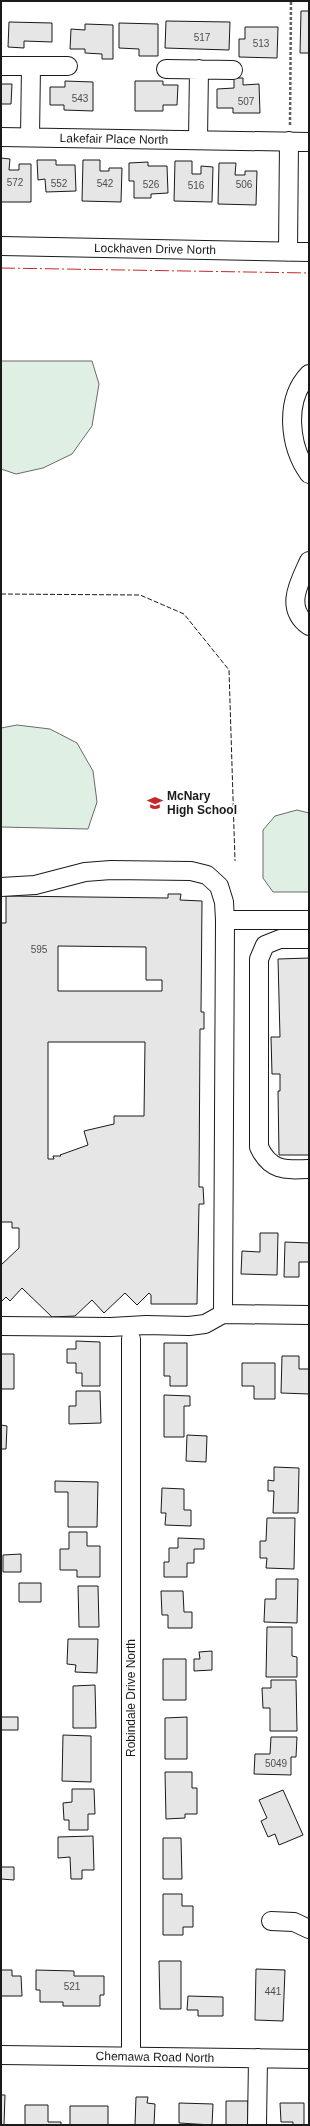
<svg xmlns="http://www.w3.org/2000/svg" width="310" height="2126" font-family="Helvetica,sans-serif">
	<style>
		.green { fill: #e0efe3; stroke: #6a6a6a }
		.building { fill: #e6e6e6; stroke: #1a1a1a; fill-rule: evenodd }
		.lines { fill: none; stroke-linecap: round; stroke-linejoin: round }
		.minor-casing { stroke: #1a1a1a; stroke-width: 20 }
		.path { stroke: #5f5f5f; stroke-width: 2.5; stroke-dasharray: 3 2; stroke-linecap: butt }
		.minor { stroke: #fff; stroke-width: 18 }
		.fence { stroke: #1a1a1a; stroke-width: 1; stroke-dasharray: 5 2; stroke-linecap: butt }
		.power { stroke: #c62828; stroke-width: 1; stroke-dasharray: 14 3 2 3; stroke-linecap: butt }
		.labels { text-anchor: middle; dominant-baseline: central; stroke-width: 3; stroke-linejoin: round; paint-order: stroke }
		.number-label { font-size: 10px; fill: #4d4d4d }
		.street-label { font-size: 12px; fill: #1a1a1a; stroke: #fff }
		.poi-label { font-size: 12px; font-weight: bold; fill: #1a1a1a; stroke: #fff; text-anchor: start }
	</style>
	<rect width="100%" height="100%" fill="#fff"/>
	<path class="green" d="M1,361H92L99,384L92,426L72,454L43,468L16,474L1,469Z
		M17,725L50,729L77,743L93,771L97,802L88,829L1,827V728Z
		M297,810L309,813V892H273L263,878V830L275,816Z"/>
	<path class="building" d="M301,11H309V53H300Z
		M166,21L230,22L229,50L165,48Z
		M9,22L52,23V42L24,41V48L8,47Z
		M119,23L158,24V56H139V49L119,48Z
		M85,24L113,25V59H102V54L85,53V49H70L71,29L85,30Z
		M245,27H278L277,58L239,57V39H245Z
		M234,78H243V85L259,84L260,113H233V108H217V89L234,88Z
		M65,81L93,82V111L64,110V105H50V87H65Z
		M135,81H163V85H178L177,105H163V111H135Z
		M1,84H12L11,104H1Z
		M1,158L10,159L9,170H19V164H31V202H1Z
		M37,160H56V165H75L76,191L46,192L45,179L38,180Z
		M83,160H100V171H109V168H122L121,202L82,201Z
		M175,161H192V174H201V166L213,167L212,202L174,201Z
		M148,162V166H167L168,193L151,194V198H134V181H129V163Z
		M219,163H236L235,175H245V171H257L256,205L218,204Z
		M168,894H181L180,900L202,901L201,1012H204V1029H200L199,1187H203L204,1204H199L197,1304H151V1295L149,1293L137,1305L125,1293L104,1313L92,1300L75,1316L52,1317L22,1288L10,1301L6,1297L1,1302V1265L19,1248V1228H12V1222H1V923H6V896L168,898ZM58,946L146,947V980H162V991H58ZM48,1042H145L144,1116H114V1124L84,1131L88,1145L60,1155L61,1156H53L54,1159H48Z
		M309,958V1155H279L278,1091H280V1074H272L271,1037H280L278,959Z
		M260,1233H278L277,1275L241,1274L242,1251L260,1252Z
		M285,1242L309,1243V1262H299V1277H284Z
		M76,1341L100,1342V1386H82V1373H76V1363H67V1349H76Z
		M164,1343H187V1386H170V1376H164Z
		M1,1354H14V1389H1Z
		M282,1356H299V1369H309V1394L281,1393Z
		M242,1363H275V1399H254V1386H242Z
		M76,1391H100L101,1423L69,1424V1406H76Z
		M164,1395L190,1396V1406H184V1437H164Z
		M1,1425L7,1426L6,1449H1Z
		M187,1435L207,1436L206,1462L186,1461Z
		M274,1467L299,1468L298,1513H273L274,1491H268V1480L274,1481Z
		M55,1481L98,1482L97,1527H68V1492H55Z
		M162,1488L184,1489V1510H191V1526L165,1525L166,1513H161Z
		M267,1518H295L294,1569L266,1568L267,1558H260V1541H266Z
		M69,1532H87V1546H100V1577H77V1570H60V1549H69Z
		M178,1538L204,1539V1549H194V1563H187V1577H164V1562H169V1548H178Z
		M21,1554V1572H3V1555Z
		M276,1579H298L297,1623L264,1622L265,1599H276Z
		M19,1583H41V1602H19Z
		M78,1586H98L99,1627H79Z
		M161,1591H183L184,1612H192V1628H168V1615H162Z
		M267,1627H292V1656L297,1657V1677H266Z
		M68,1639H98L97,1673L75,1672L76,1665L67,1664Z
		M212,1651V1670L194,1671V1659H200L199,1652Z
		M163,1659H186V1700H163Z
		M271,1680H296L297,1731H270V1708H263L262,1688H271Z
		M95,1685L96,1728H73V1686Z
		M1,1717H18V1730H1Z
		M187,1717V1759H165V1718Z
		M63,1735L91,1736V1782L62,1781Z
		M271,1737H297L296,1757H291V1775L254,1774L255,1754H270Z
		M165,1772H192V1788H197V1814H185V1818L166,1819Z
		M72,1789H94L95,1814H88V1830H69V1820H64L63,1803L72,1802Z
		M283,1790L303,1835L279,1845L275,1834L268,1837L261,1821L267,1818L259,1800Z
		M93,1836L94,1870H82V1879H71L70,1857L58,1858V1837Z
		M163,1838H181L182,1879H163Z
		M1,1867H14V1880L1,1879Z
		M163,1894H182V1906H193V1927H183V1935H163Z
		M159,1961H181V2009H160Z
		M256,1969L285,1970L283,2021L255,2020Z
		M1,1970H12V1976H21L22,1996H1Z
		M36,1970L74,1971V1976H104V1995H100V2006H63V2002H40V1990H36Z
		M188,1996L223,1997V2016H198V2010H187Z
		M1,2095H5L4,2125H1Z
		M136,2097H148L147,2103L155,2104L154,2125H135Z
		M226,2101H248V2125H226Z
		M179,2103L213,2104L212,2125L179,2123Z
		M280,2103H304V2125H293V2122H281Z
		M25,2105H48V2122H61V2125H25Z
		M70,2106H108V2125H70Z"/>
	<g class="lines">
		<g class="minor-casing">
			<path id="minor" d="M1,66H68
				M166,69L233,70
				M1,137L309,142
				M30,137L31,66
				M198,140L199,69
				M1,246L309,252
				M288,252L289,141
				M309,374C284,400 289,446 309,474
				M309,561C299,583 284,608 309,626
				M1,887L35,885L85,872L111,870L191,871L207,875L219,886L224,902L225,920L223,1314
				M225,920H309
				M309,939H280L265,945L259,959V1147C270,1171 285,1170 309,1169
				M223,1314L309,1315
				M1,1326L111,1327L146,1325L189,1326L205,1324L223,1314
				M131,1339V2057
				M271,1921L294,1922L309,1929
				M1,2055L309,2059
				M257,2125L258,2058"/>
		</g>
		<path class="path" d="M290,125L291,1"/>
		<use href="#minor" class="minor"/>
		<path class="fence" d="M1,594L140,595L184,614L229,670L235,861"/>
		<path class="power" d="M1,268L309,273"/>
	</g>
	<defs>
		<g id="school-bare" transform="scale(1.2)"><path d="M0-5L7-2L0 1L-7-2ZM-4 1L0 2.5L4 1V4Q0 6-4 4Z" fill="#c62828" stroke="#fff" stroke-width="2.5" paint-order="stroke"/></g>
	</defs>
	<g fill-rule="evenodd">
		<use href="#school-bare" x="155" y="803"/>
	</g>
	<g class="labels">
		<g class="number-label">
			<text x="202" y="37">517</text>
			<text x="261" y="43">513</text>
			<text x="80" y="98">543</text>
			<text x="246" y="101">507</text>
			<text x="15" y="182">572</text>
			<text x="59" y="183">552</text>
			<text x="105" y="183">542</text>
			<text x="151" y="184">526</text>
			<text x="244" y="184">506</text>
			<text x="196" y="185">516</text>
			<text x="39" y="949">595</text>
			<text x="276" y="1763">5049</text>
			<text x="72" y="1986">521</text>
			<text x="273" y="1991">441</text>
		</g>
		<g class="street-label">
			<text transform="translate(114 139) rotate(1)">Lakefair Place North</text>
			<text transform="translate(155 249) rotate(1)">Lockhaven Drive North</text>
			<text transform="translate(131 1698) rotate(-90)">Robindale Drive North</text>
			<text transform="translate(155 2057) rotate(1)">Chemawa Road North</text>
		</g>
		<g class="poi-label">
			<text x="167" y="796">McNary<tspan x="167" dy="14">High School</tspan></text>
		</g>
	</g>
	<rect width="310" height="2126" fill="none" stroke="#1a1a1a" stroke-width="4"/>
</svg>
